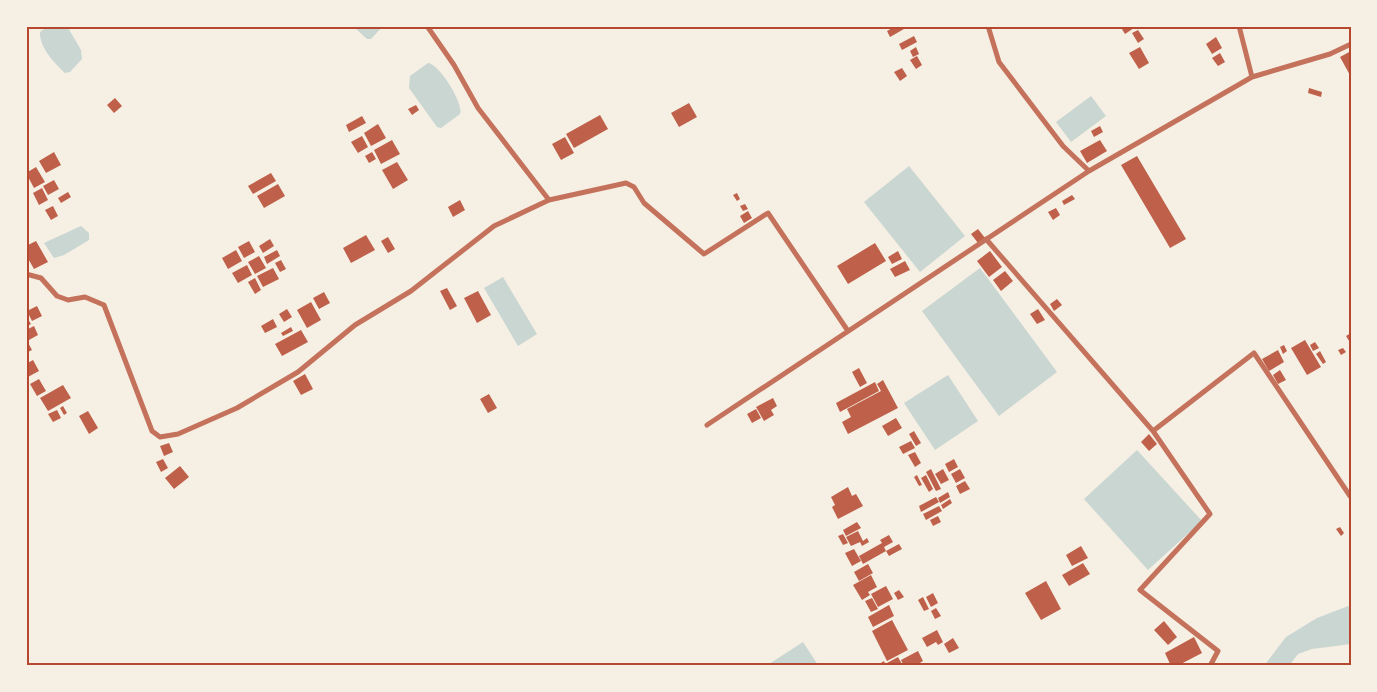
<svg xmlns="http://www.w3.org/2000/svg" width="1377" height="692" font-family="'Public Sans',sans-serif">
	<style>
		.water { fill: #c9d6d2 }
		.building { fill: #bf614a }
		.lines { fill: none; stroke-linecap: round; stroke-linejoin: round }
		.minor { stroke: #c5725c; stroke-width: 5 }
		.neatline { fill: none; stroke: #b5482f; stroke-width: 2 }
	</style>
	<rect width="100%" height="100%" fill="#f6efe4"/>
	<path class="water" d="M48,26H67L81,50L82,59L70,72L65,73C55,64 39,47 40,32Z
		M353,26H383L371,39H367Z
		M428,63C439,64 464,103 460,114L441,128L437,127L409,88L410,76Z
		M1091,96L1106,116L1071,142L1056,122Z
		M909,166L965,236L920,272L864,202Z
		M81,226L89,233V240L64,255L54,258L44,243Z
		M980,268L1057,372L999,416L922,311Z
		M503,277L537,334L518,346L484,288Z
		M948,375L978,421L935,450L904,403Z
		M1137,450L1202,521L1148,570L1084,499Z
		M1351,605V644L1312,649L1298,654L1289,666H1264L1286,637L1317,618Z
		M803,642L818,665L766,666Z"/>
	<path class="building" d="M896,26H902L904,29L890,37L887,31Z
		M1120,26H1137L1125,34Z
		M1138,30L1144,39L1138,43L1132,33Z
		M914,36L917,42L902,50L899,44Z
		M1216,37L1222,48L1212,54L1206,44Z
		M916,47L919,54L913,57L910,51Z
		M1140,47L1149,63L1139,69L1129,53Z
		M1351,51V77L1340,57Z
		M1220,53L1225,62L1218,66L1212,58Z
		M917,56L922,65L916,69L910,60Z
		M902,68L907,76L900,81L894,72Z
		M1309,88L1322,92L1321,97L1308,93Z
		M115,98L122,106L114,113L107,105Z
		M689,103L697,117L679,127L671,113Z
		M416,105L419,110L412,115L408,109Z
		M600,115L608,129L574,148L566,134Z
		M362,116L366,123L349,132L346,125Z
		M378,124L386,138L371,146L364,133Z
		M1100,126L1103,132L1094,137L1091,131Z
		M362,136L368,147L358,153L351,142Z
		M565,137L574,153L561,160L552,144Z
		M392,140L400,154L381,164L374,150Z
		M1100,140L1107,151L1087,163L1080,151Z
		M54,152L61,165L46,173L39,161Z
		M372,152L376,159L369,163L365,156Z
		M1137,156L1186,239L1170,248L1121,165Z
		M397,162L408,180L393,189L382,170Z
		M36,167L45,182L34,188L26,173Z
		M271,173L276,181L253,194L248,186Z
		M54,180L59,189L48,195L43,186Z
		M278,184L285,196L264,208L257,196Z
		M42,188L48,200L39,205L33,193Z
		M68,192L71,197L61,203L58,198Z
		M737,193L740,199L737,201L733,195Z
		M1072,195L1075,199L1064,205L1062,201Z
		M460,200L465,210L453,217L448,207Z
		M745,204L748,209L743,211L740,206Z
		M53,206L58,216L51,220L45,210Z
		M1056,208L1060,215L1053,220L1048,212Z
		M748,211L752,218L744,223L740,216Z
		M978,229L985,238L978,243L971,234Z
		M366,235L375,250L351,263L343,248Z
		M388,237L395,249L388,253L381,241Z
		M270,239L274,246L263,253L259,246Z
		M36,241L48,262L34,269L26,255V246Z
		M249,241L255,252L244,258L238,247Z
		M875,243L886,261L848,284L837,266Z
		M236,250L242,261L228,269L222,258Z
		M277,250L280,256L267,264L264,257Z
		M898,251L902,259L892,264L888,257Z
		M990,251L1002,267L989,277L977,261Z
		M259,256L266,268L255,274L248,262Z
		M281,260L286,269L280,272L275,263Z
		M905,261L910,270L895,277L890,269Z
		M247,265L252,275L238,283L232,273Z
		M273,268L279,279L263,287L257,276Z
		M1005,271L1013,281L1001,291L993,280Z
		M255,278L261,290L255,294L248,282Z
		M447,288L457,306L450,310L440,291Z
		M478,291L491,315L477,323L464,298Z
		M324,292L330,303L319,309L313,298Z
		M1057,299L1062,305L1054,311L1050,304Z
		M311,302L321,320L307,328L297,310Z
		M37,306L42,316L32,321L27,311Z
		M287,309L292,317L284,322L279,314Z
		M1038,309L1045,320L1037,324L1030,314Z
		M26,316L31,324L26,327Z
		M273,319L277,327L265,333L261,326Z
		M34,326L38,335L29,340L26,330Z
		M291,327L293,331L283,336L281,333Z
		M301,330L308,342L282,356L275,344Z
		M1351,333V344L1346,336Z
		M26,339L32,350L26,353Z
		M1305,340L1321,367L1307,375L1291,348Z
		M1315,342L1319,348L1313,351L1310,345Z
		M1284,345L1287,351L1283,354L1280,347Z
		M1343,348L1346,352L1341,355L1338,350Z
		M1278,350L1284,362L1269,371L1262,359Z
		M1320,351L1326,362L1323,364L1316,354Z
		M33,360L39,371L26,378V364Z
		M859,368L867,383L860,387L852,372Z
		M1280,370L1286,380L1278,384L1273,375Z
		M305,374L313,389L301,395L293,381Z
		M39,379L46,391L37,396L30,384Z
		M883,380L898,408L848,434L842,422L851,417L847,409L881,391L877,384Z
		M875,382L879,391L840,412L836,403Z
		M63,385L71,398L48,411L40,398Z
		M489,394L497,408L488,413L480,399Z
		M773,398L777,406L771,410L774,415L764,421L756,407Z
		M63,406L67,413L64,415L60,408Z
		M756,409L761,418L752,423L747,414Z
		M57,410L61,418L53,422L48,414Z
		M88,411L98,428L89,434L79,416Z
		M896,418L902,428L888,436L882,426Z
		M914,431L921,443L916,446L909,434Z
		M1149,434L1157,444L1149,451L1141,442Z
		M911,441L915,448L903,454L899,447Z
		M169,443L173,452L164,456L160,446Z
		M915,452L921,463L915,467L908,455Z
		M163,459L168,468L161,472L156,462Z
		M954,459L958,467L949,472L945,464Z
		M180,466L189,477L174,489L165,478Z
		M931,469L941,489L936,491L926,472Z
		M943,469L949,480L941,484L935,474Z
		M960,469L965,478L956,483L951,474Z
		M917,475L922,485L919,486L914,477Z
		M926,475L933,489L929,492L921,478Z
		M965,481L970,489L960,494L956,486Z
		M848,487L852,496L856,494L863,506L838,519L832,507L835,505L831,497Z
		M948,492L950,497L940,503L938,498Z
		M936,497L939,502L921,512L919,506Z
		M950,499L952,503L943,509L941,505Z
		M939,506L942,511L926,520L923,514Z
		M938,516L941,522L933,526L930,520Z
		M857,522L861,528L846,536L843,530Z
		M1340,527L1344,533L1341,536L1336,529Z
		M858,531L863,541L867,538L869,542L862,546L860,542L851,546L846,537Z
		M843,534L848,543L843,545L838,536Z
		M889,535L893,542L884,547L886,551L863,564L859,556L882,543L880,540Z
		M899,544L902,549L889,556L886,551Z
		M1081,546L1088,558L1072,566L1066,555Z
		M854,549L861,561L852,566L845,553Z
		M1083,563L1090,574L1069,586L1062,575Z
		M868,564L873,573L859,581L854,572Z
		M871,575L877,587L868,592L870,595L862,600L853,585Z
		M1046,581L1061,609L1041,620L1025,593Z
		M886,586L893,599L878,607L871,594Z
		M899,590L904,597L898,600L894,593Z
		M933,593L938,603L931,607L926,597Z
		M923,597L929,609L924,611L918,600Z
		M872,598L878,609L871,612L865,601Z
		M889,605L894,616L873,627L868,617Z
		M936,608L941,616L935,619L931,611Z
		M892,620L908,650L887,661L872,631Z
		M1164,621L1177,637L1168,645L1154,630Z
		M937,630L943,642L938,645L936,642L927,647L922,638Z
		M1194,637L1202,653L1177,666H1171L1165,653Z
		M953,638L959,648L949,653L944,644Z
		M918,651L923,661L915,666H904L901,660Z
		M898,657L903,666H888L887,663Z
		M884,661L886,666H876Z"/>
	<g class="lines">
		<path class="minor" d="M427,26L454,65L478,108L549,200L626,183L634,187L644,203L704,254L768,213L848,331
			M988,26L999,62L1063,146L1089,171
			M1239,26L1252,77
			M986,239L1153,431L1210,514L1140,590L1218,651L1210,666
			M26,274L41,278L57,296L68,300L85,297L104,305L152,431L160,437L178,434L237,408L298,372L355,325L411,291L494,226L549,200
			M707,425L1089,171L1252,77L1330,54L1351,44
			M1153,431L1254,353L1350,496"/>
	</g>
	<rect width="1377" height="692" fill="none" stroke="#f6efe4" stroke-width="55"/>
	<rect x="28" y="28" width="1322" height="636" class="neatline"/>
</svg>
